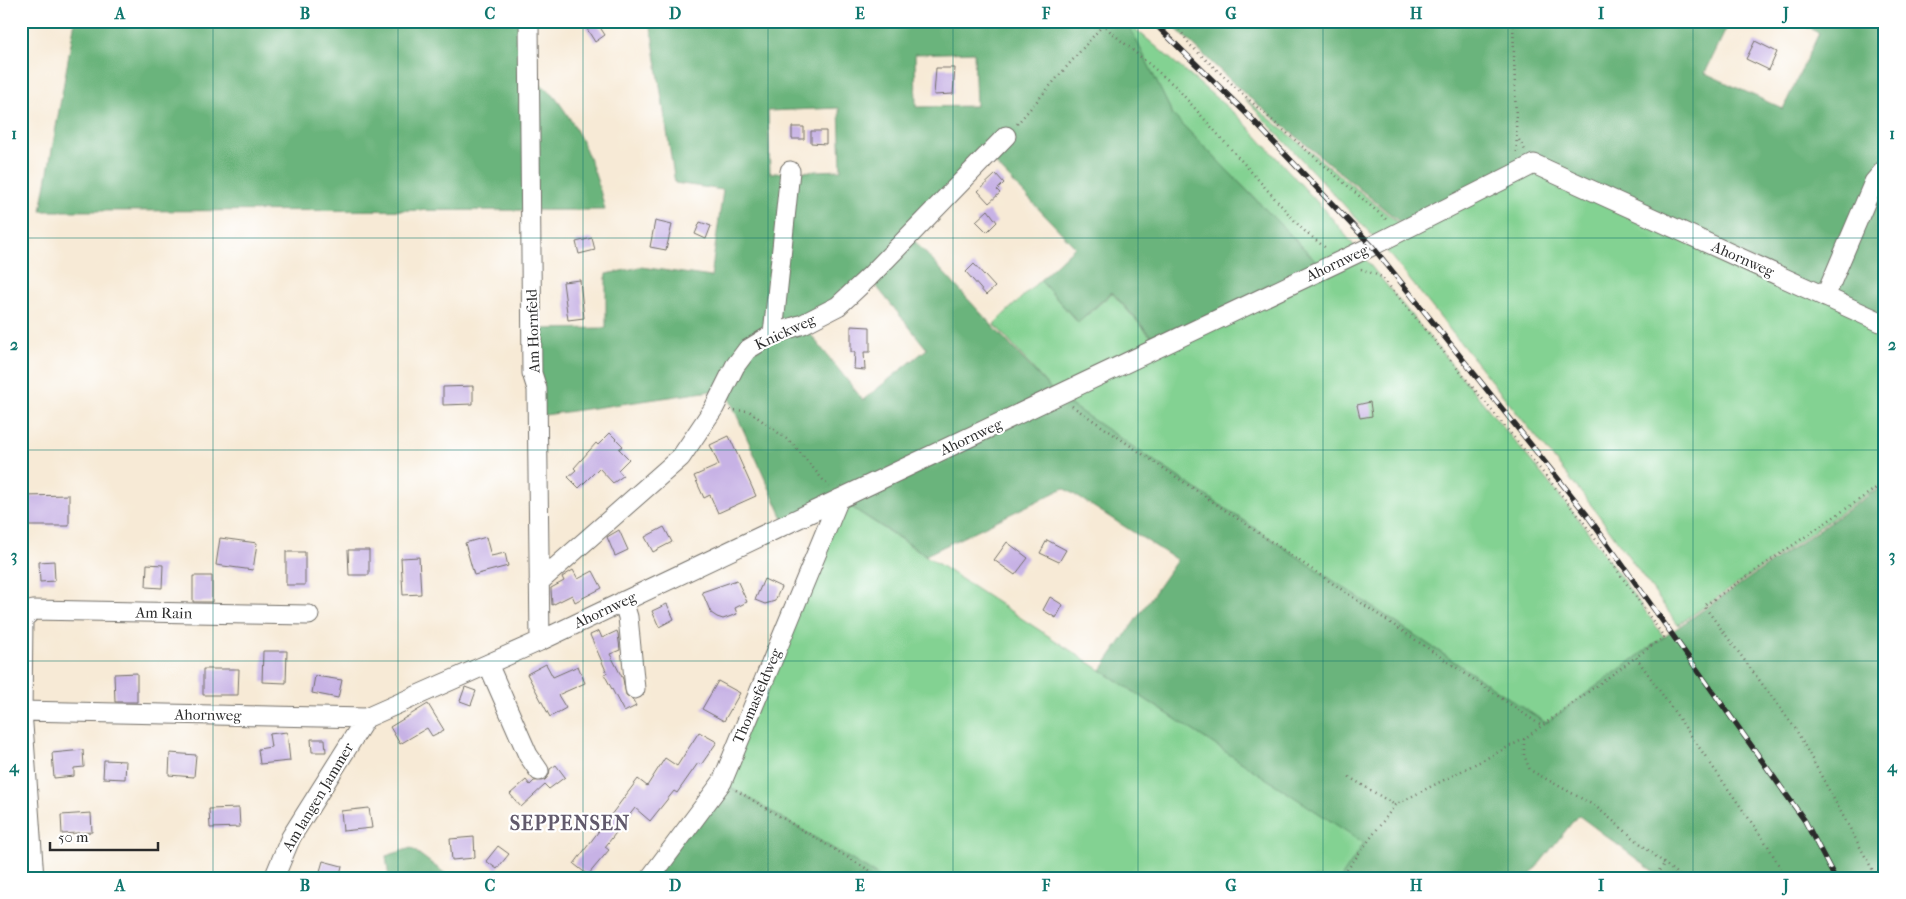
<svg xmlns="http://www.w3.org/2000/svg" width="1906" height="899" font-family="'IM FELL French Canon',serif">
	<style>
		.green { fill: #83d292; stroke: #577e5e }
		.forest { fill: #6ab47c; stroke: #4a7054; fill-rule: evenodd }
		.building { fill: #c7b2e5 }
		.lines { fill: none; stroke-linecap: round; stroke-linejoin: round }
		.minor-casing { stroke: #726e67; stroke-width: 21 }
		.path { stroke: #726e67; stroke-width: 2.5; stroke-dasharray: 1 4; stroke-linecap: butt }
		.minor { stroke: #fff; stroke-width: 19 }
		.rail-casing { stroke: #2b2b2b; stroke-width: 5.5 }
		.rail { stroke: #fff; stroke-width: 4; stroke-dasharray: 11; stroke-linecap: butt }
		.grid { fill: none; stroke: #0f766e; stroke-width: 1; stroke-opacity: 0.55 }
		.labels { text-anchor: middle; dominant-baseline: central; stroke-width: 4.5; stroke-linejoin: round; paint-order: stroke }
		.street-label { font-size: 15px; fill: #2b2b2b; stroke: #fff }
		.district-label { font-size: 20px; font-weight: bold; letter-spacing: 1px; fill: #625a6c; stroke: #fff }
		.neatline { fill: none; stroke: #0f766e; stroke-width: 2 }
		.grid-label { font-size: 16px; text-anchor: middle; font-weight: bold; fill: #0f766e }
	</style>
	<rect width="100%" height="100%" fill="#fff"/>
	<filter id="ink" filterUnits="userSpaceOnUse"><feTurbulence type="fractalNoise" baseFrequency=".02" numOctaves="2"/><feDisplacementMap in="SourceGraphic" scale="10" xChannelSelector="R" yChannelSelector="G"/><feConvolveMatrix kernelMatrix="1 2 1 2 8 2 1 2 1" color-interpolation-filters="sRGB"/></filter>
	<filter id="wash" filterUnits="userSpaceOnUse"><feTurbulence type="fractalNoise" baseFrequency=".0096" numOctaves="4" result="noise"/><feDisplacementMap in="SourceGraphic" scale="20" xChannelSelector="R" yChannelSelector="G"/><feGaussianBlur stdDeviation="1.12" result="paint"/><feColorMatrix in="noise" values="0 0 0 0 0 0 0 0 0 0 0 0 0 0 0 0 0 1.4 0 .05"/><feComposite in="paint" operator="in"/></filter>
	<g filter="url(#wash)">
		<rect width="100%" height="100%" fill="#f7ead6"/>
		<path class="green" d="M1126,21L1241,119L1329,215L1581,522L1664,637L1546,723L1057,396L994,324L1040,280L1078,323L1112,293L1160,347L1324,269L1173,115Z
			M1244,98L1406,229L1534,164L1885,322V482L1678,625L1595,510L1385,249Z
			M839,499L1365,843L1341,878H882L722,782Z"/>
		<path class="forest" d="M75,21H529L530,77C537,83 548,88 554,96C580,128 596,170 605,210L41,211Z
			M650,21H1127L1173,115L1324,269L1160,346L1112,292L1078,322L1040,280L1075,247L988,156L909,235L1057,396L1546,723L1664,637L1885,484V878H1662L1578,815L1528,878H1341L1364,843L1101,670L1177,560L1064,488L926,555L839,499L786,525L725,389L538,416L532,329L606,328V274L641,267L711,277L723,190L675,183ZM974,52L976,106L916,107L915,54ZM839,108L841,170L770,173L768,111ZM869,277L927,349L863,400L803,325Z
			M1168,21H1730L1705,73L1783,109L1819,33L1795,21H1885V320L1534,161L1406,227L1246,95Z
			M722,782L882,878H650Z
			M411,848L451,878H389L386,856Z"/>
		<g id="blocks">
			<path class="building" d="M582,21H596L605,35L595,42Z
				M1755,41L1777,52L1769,70L1746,59Z
				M936,68H955L953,94L934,95Z
				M792,127H804V139H792Z
				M811,131H826V144L811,143Z
				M996,174L1004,183L997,190L1000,193L989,203L978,191Z
				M988,210L997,222L987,232L976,221Z
				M655,221L672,225L666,250L650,247Z
				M700,222L711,226L706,239L695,234Z
				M592,238L595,250L579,254L576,242Z
				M974,264L995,287L986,295L966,272Z
				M580,280L584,318L568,320L563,282Z
				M851,326L870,327V352H864L865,370L854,369L855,352H851Z
				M473,386V404L443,405V387Z
				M1370,402L1372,416L1360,418L1357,405Z
				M610,433L623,446L619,449L629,459L618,470L623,476L613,483L599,468L579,488L568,477L576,470L574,468L596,443L598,445Z
				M729,436L756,496L718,513L710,495L704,498L694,476L719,465L710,445Z
				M69,495V526H24V496Z
				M664,527L672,542L653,552L645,537Z
				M619,530L628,550L615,556L607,537Z
				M486,537L491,556L505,553L508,566L474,575L465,543Z
				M220,538L257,543L253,570L216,565Z
				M1047,540L1066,550L1059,562L1040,553Z
				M1007,542L1028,558L1015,575L994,560Z
				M348,550H369V575H349Z
				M286,552H305V585H286Z
				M419,557L421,594L403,595L401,558Z
				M54,561L55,581L40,582L39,562Z
				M147,564L163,565L162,588L146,587Z
				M573,570L578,579L593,571L602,588L575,602L572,595L552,605L551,588L564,581L562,577Z
				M193,576H212V602H193Z
				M764,579L781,587L775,601L765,604L755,600Z
				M737,580L747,602L735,608L737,614L723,619L717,617L711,613L702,592Z
				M1050,597L1063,605L1056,618L1043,610Z
				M667,604L674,619L659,627L652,611Z
				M599,631L602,638L617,631L618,634L620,650L610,654L623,679L626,695L633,700L636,706L624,712L604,674L607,673L590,635Z
				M263,651H287L286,683L262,682Z
				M546,664L553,677L578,666L585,683L558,695L566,708L550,717L527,674Z
				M203,669H239L238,695H203Z
				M137,673V702H115L114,674Z
				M315,676L342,680L338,698L312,693Z
				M718,681L740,693L724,721L702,709Z
				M465,687L476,691L471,705L460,701Z
				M428,704L444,730L432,736L427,728L400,744L390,727Z
				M287,732L290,761L260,764L258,749L271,747L269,734Z
				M699,732L717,742L701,765L698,763L677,793L674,791L650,821L635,808L605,847L609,850L588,875L574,864L638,779L647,786L665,758L677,766Z
				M311,739H325L326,752H312Z
				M83,750L84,767L74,768V776L54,778L52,753Z
				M170,753L196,755L194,777L169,775Z
				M104,760L126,761L125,779L103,778Z
				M556,765L565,777L549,789L545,785L521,807L510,794L526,780L530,785L534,781L545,780L549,775L550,769Z
				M239,808L240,827L210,828L209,809Z
				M369,808L372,828L343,831L341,811Z
				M91,813L92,832L62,834L61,815Z
				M474,837L475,858L452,860L450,839Z
				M498,846L509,854L497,869L486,861Z
				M323,861L342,866L339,878H318Z"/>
		</g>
	</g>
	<g filter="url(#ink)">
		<use href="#blocks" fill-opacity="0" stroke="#726e67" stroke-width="1"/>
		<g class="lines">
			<g class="minor-casing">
				<path id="minor" d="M529,21L532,373L537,389L540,641
					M1825,297L1874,182L1885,169
					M773,334L790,171
					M539,582L681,457L714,408L735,366L747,350L773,334L803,324L838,306L869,277L1006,136
					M623,601L628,617L635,689
					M488,664L528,755L539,771
					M21,711L366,718L540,641L871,484L1372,246L1534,164L1885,324
					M34,878L22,711L23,619L33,610L309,615
					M274,878L291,837L366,718
					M650,878L722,782L839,499"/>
			</g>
			<path class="path" d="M1098,21L1175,86L1302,229L1327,249
				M1174,21L1190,45L1257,107L1388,221
				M1513,21L1517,155
				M1017,124L1103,25
				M1519,140L1525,150
				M1361,269L1382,277L1582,520L1664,637L1636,657L1768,846L1786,878
				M1072,406L1542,726
				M730,410L749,411L792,443L829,487
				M1524,739V755L1530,770L1595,806L1682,878
				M1349,777L1395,805
				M736,790L882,878
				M1341,878L1395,805L1524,739L1636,657
				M1653,878L1665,863
				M1877,878L1795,728L1704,606L1885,482"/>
			<use href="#minor" class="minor"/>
			<g class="rail-casing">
				<path id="rail" d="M1152,21L1247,114L1372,246L1587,515L1805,821L1835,878"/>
			</g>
			<use href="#rail" class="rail"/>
		</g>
	</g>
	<path class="grid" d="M213,21V878M398,21V878M583,21V878M768,21V878M953,21V878M1138,21V878M1323,21V878M1508,21V878M1693,21V878M21,238H1885M21,450H1885M21,661H1885"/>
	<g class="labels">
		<g class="street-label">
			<text transform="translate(1743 259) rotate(24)">Ahornweg</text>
			<text transform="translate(1337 263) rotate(-25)">Ahornweg</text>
			<text transform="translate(533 331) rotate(-92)">Am Hornfeld</text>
			<text transform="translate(785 332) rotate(-25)">Knickweg</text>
			<text transform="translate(971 437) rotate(-25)">Ahornweg</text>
			<text transform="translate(605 610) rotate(-25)">Ahornweg</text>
			<text transform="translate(164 613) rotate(1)">Am Rain</text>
			<text transform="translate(757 696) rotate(-67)">Thomasfeldweg</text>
			<text transform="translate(208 715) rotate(1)">Ahornweg</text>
			<text transform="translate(318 797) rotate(-59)">Am langen Jammer</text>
		</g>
		<g class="district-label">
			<text x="570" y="823">SEPPENSEN</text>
		</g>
	</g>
	<rect width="1906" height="899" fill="none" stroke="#fff" stroke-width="55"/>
	<path d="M50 842v8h108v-8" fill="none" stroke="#2b2b2b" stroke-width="2.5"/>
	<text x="58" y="842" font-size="15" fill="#2b2b2b" stroke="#ffffff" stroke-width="4" paint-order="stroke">50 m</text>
	<rect x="28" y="28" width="1850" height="844" class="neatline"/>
	<g class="grid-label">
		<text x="120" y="19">A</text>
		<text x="305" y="19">B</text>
		<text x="490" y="19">C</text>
		<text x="675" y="19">D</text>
		<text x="860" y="19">E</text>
		<text x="1046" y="19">F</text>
		<text x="1231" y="19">G</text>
		<text x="1416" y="19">H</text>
		<text x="1601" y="19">I</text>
		<text x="1786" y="19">J</text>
		<text x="14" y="139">1</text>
		<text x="1892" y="139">1</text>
		<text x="14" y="350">2</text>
		<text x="1892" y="350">2</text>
		<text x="14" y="561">3</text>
		<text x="1892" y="561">3</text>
		<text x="14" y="772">4</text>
		<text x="1892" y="772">4</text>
		<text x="120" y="891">A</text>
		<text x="305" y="891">B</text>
		<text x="490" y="891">C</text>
		<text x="675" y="891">D</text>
		<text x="860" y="891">E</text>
		<text x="1046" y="891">F</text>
		<text x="1231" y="891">G</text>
		<text x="1416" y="891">H</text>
		<text x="1601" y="891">I</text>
		<text x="1786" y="891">J</text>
	</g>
</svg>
